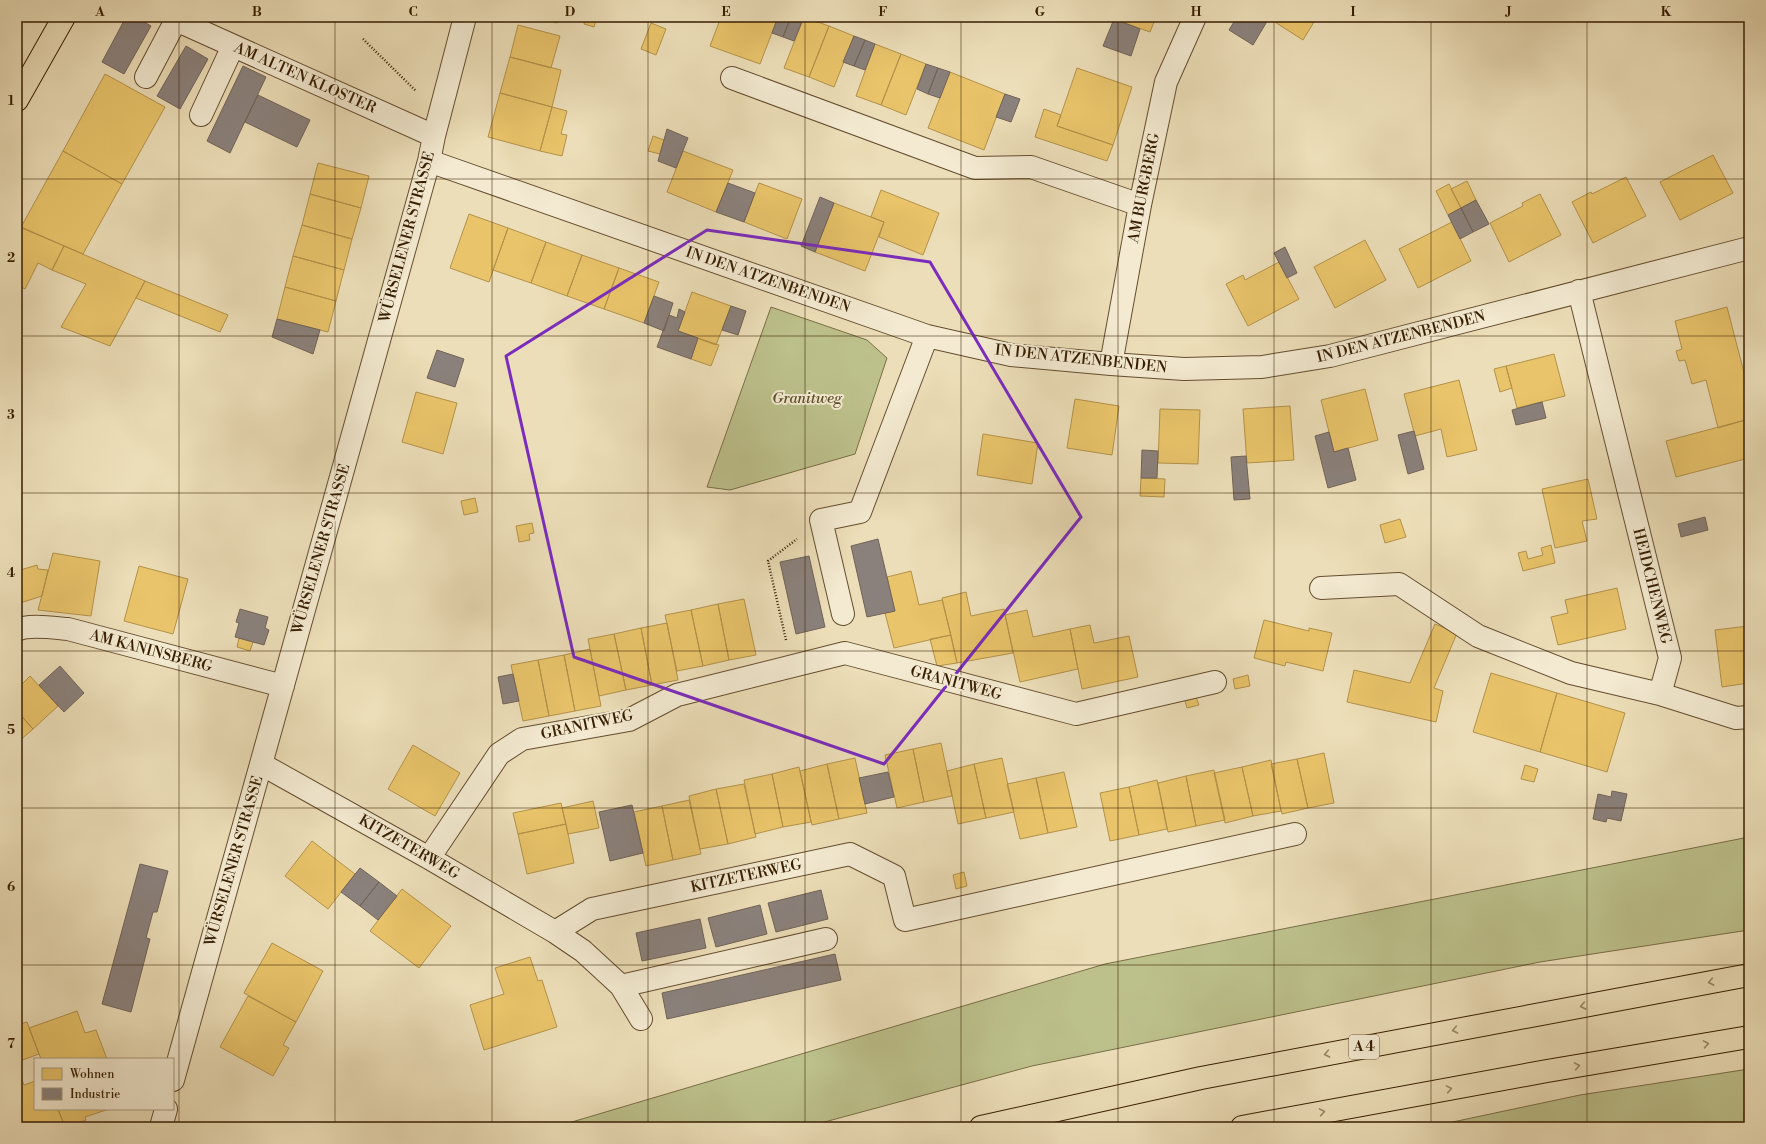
<svg xmlns="http://www.w3.org/2000/svg" width="1766" height="1144" font-family="'Libre Bodoni',serif">
	<style>
		.green { fill: #bcc08b; stroke: #796e46 }
		.homes { fill: #e9c46a; stroke: #b3924a }
		.industry { fill: #8a817c; stroke: #716357 }
		.lines { fill: none; stroke-linecap: round; stroke-linejoin: round }
		.minor-casing { stroke: #644d2e; stroke-width: 24 }
		.major-casing { stroke: #361d00; stroke-width: 24 }
		.highway-casing { stroke: #361d00; stroke-width: 24 }
		.path { stroke: #361d00; stroke-width: 2.5; stroke-dasharray: 1 2; stroke-linecap: butt }
		.minor { stroke: #f3ead1; stroke-width: 22 }
		.major { stroke: #ecdeb8; stroke-width: 22 }
		.highway { stroke: #ecdeb8; stroke-width: 22 }
		.oneway { stroke: #9a8765 }
		.marked { fill: none; stroke: #7b2cbf; stroke-width: 3; stroke-linejoin: round }
		.grid { fill: none; stroke: #361d00; stroke-width: 1; stroke-opacity: 0.55 }
		.labels { text-anchor: middle; dominant-baseline: central; stroke-width: 4; stroke-linejoin: round; paint-order: stroke }
		.shield { fill: #f3ead1; stroke: #6f5a3f; stroke-width: 1 }
		.shield-label { font-size: 14px; font-weight: bold; fill: #361d00 }
		.street-label { font-size: 15px; fill: #361d00; stroke: #f3ead1 }
		.park-label { font-size: 15px; font-style: italic; fill: #5e4e2a; stroke: #f3ead1 }
		.neatline { fill: none; stroke: #361d00; stroke-width: 1.5 }
		.grid-label { font-size: 13px; text-anchor: middle; font-weight: bold; fill: #361d00 }
	</style>
	<rect width="100%" height="100%" fill="#ecdeb8"/>
	<filter id="stains"><feTurbulence type="fractalNoise" baseFrequency=".005" numOctaves="4"/><feColorMatrix values="0 0 0 0 .2 0 0 0 0 .09 0 0 0 0 .02 0 0 0 .5 -.17"/></filter>
	<radialGradient id="worn" r=".72"><stop offset=".6" stop-color="#630" stop-opacity="0"/><stop offset="1" stop-color="#630" stop-opacity=".3"/></radialGradient>
	<path class="green" d="M771,307L867,340L887,358L855,454L730,490L707,487Z
		M1749,837V930L1540,962L1032,1066L806,1127H555L1105,964Z
		M1749,1069V1127H1429L1580,1095Z"/>
	<path class="homes" d="M537,17H559L557,23Z
		M586,17H597L594,27L584,24Z
		M721,17H778L760,64L710,46Z
		M804,17L829,26L809,77L784,68Z
		M1114,17H1156L1150,32L1114,19Z
		M1267,17H1317L1303,40Z
		M651,23L666,29L656,55L641,49Z
		M518,25L560,36L551,68L510,57Z
		M829,26L854,36L834,87L809,77Z
		M875,44L901,54L881,105L856,96Z
		M901,54L926,64L906,115L881,105Z
		M510,57L561,70L552,107L500,93Z
		M1077,68L1132,87L1113,145L1057,126Z
		M950,72L1005,94L984,150L928,128Z
		M105,74L165,107L122,184L63,151Z
		M500,93L552,107L540,151L488,137Z
		M552,107L567,111L561,134L567,135L562,156L540,151Z
		M1044,109L1061,115L1057,126L1113,145L1107,161L1035,137Z
		M653,136L664,140L660,154L648,151Z
		M63,151L122,184L83,254L21,227Z
		M683,151L733,170L716,212L667,192Z
		M1713,155L1733,193L1680,220L1660,182Z
		M318,163L369,176L361,208L310,194Z
		M1626,177L1646,216L1593,243L1572,202L1591,192L1592,194Z
		M1467,181L1476,200L1461,208L1451,189Z
		M759,183L802,199L787,239L744,222Z
		M1449,184L1461,208L1448,215L1436,191Z
		M881,190L939,213L923,255L879,237L884,222L871,217Z
		M310,194L361,208L352,239L302,225Z
		M1540,194L1561,235L1509,262L1490,223L1523,206L1522,203Z
		M834,203L884,222L865,271L815,252Z
		M469,214L508,228L489,282L450,268Z
		M1452,222L1471,261L1418,288L1399,249Z
		M302,225L352,239L344,270L293,256Z
		M17,226L64,246L52,270L38,263L25,289L17,285Z
		M508,228L546,242L531,283L493,270Z
		M1365,240L1386,280L1335,308L1314,267Z
		M546,242L582,255L567,296L531,283Z
		M64,246L145,281L110,346L61,327L86,284L52,270Z
		M582,255L619,268L604,309L567,296Z
		M293,256L344,270L336,301L285,287Z
		M1279,262L1299,299L1248,326L1226,284L1243,275L1245,280Z
		M619,268L659,282L644,323L604,309Z
		M145,281L228,315L220,332L136,298Z
		M285,287L336,301L328,332L277,319Z
		M692,292L731,306L716,345L678,331Z
		M1727,307L1749,392V419L1718,428L1706,380L1692,384L1685,360L1679,361L1676,351L1682,349L1675,321Z
		M698,338L719,345L711,366L691,359Z
		M1554,354L1565,396L1517,408L1506,366Z
		M1506,366L1512,388L1500,392L1494,369Z
		M1459,380L1477,450L1447,457L1441,429L1415,436L1404,394Z
		M1365,389L1378,440L1334,452L1321,400Z
		M416,392L457,403L443,454L402,442Z
		M1075,399L1119,406L1112,455L1067,448Z
		M1290,406L1294,460L1247,463L1243,409Z
		M1160,409L1200,410L1198,464L1158,463Z
		M1749,419V458L1676,477L1666,441Z
		M983,434L1038,443L1032,484L977,475Z
		M1141,478L1165,479L1164,497L1140,496Z
		M1588,479L1597,519L1582,521L1587,541L1555,548L1542,489Z
		M475,498L478,512L464,515L461,501Z
		M1400,519L1406,537L1385,543L1380,525Z
		M532,523L534,533L529,534L530,540L519,542L516,526Z
		M1551,545L1555,563L1523,571L1518,553L1526,551L1528,559L1543,555L1541,548Z
		M53,553L100,561L91,616L38,610Z
		M37,565L38,569L48,570L42,596L17,604V571Z
		M139,566L188,579L173,634L124,621Z
		M911,571L919,605L942,600L951,635L894,648L885,613L895,611L887,577Z
		M1617,588L1626,629L1558,645L1551,617L1568,613L1565,600Z
		M966,592L971,616L1004,609L1013,653L957,663L942,598Z
		M744,599L756,655L729,660L718,604Z
		M718,604L729,660L703,666L691,610Z
		M691,610L703,666L677,671L665,615Z
		M1027,610L1033,637L1070,629L1078,669L1020,682L1005,615Z
		M1264,620L1309,631V628L1332,633L1323,671L1286,662L1285,666L1254,658Z
		M667,623L678,680L652,685L641,628Z
		M1435,624L1457,633L1434,688L1443,691L1436,722L1347,702L1354,670L1410,683Z
		M1090,625L1094,643L1129,636L1138,677L1082,689L1070,629Z
		M1748,626L1749,683L1722,687L1715,630Z
		M641,628L652,685L626,690L614,634Z
		M614,634L626,690L599,696L588,639Z
		M951,635L957,663L937,666L930,639Z
		M239,638L253,642L250,651L237,647Z
		M590,649L601,706L575,711L564,655Z
		M564,655L575,711L549,716L538,660Z
		M538,660L549,716L523,721L511,665Z
		M1491,673L1557,693L1540,752L1473,732Z
		M1248,675L1250,686L1235,689L1233,679Z
		M30,676L58,706L33,729L17,711V689Z
		M1557,693L1625,713L1607,772L1540,752Z
		M1196,697L1199,705L1187,708L1185,701Z
		M17,711L33,729L17,743Z
		M941,743L952,796L924,802L913,749Z
		M413,745L460,773L435,816L388,789Z
		M913,749L924,802L897,808L885,755Z
		M1324,753L1334,803L1308,808L1297,759Z
		M855,758L867,813L839,819L827,764Z
		M1002,758L1014,812L986,818L974,764Z
		M1297,759L1308,808L1282,814L1271,764Z
		M1271,760L1281,811L1253,816L1242,767Z
		M827,764L839,819L812,825L800,771Z
		M974,764L986,818L958,824L947,771Z
		M1525,765L1538,769L1534,782L1521,779Z
		M799,767L811,822L783,827L772,774Z
		M1242,767L1253,816L1225,823L1214,773Z
		M1214,770L1225,820L1196,826L1186,776Z
		M1064,772L1077,827L1048,833L1036,778Z
		M772,774L783,827L755,834L744,780Z
		M1186,776L1196,826L1168,832L1158,783Z
		M1036,778L1048,833L1020,839L1007,784Z
		M1157,780L1167,829L1139,835L1129,787Z
		M744,784L756,837L728,844L716,789Z
		M1129,787L1139,835L1110,841L1100,793Z
		M716,789L728,844L700,849L689,796Z
		M689,800L701,854L673,860L662,806Z
		M593,801L599,828L568,834L562,808Z
		M561,803L566,824L518,834L513,813Z
		M662,806L673,860L646,866L634,812Z
		M566,824L574,863L527,874L518,834Z
		M312,841L355,874L328,909L285,876Z
		M964,872L967,886L956,889L953,875Z
		M402,889L451,926L419,968L370,931Z
		M272,943L323,971L296,1022L244,993Z
		M530,957L538,981L542,980L557,1027L484,1050L470,1005L504,994L495,968Z
		M248,996L296,1022L283,1045L289,1048L273,1076L220,1047Z
		M77,1011L85,1033L96,1030L107,1059H41L29,1028Z
		M27,1022L39,1054L17,1062V1025Z
		M17,1068L24,1085L35,1081V1109H58L65,1127H17Z
		M58,1109H109L85,1117L86,1120L67,1127H65Z"/>
	<path class="industry" d="M126,17H136L151,26L124,74L102,62Z
		M778,17H791L783,37L772,33Z
		M791,17H804L794,41L783,37Z
		M1237,17H1267L1269,18L1253,45L1229,30Z
		M1114,19L1140,29L1131,56L1103,46Z
		M854,36L865,40L854,66L843,62Z
		M865,40L875,44L865,70L854,66Z
		M186,46L208,59L180,109L157,96Z
		M926,64L938,68L928,94L917,89Z
		M243,66L266,77L230,153L207,141Z
		M938,68L950,72L940,98L928,94Z
		M1005,94L1020,99L1011,122L996,117Z
		M258,95L310,120L297,147L245,122Z
		M667,129L688,138L676,168L658,161Z
		M728,183L755,193L744,222L716,212Z
		M820,197L834,203L815,252L801,246Z
		M1476,200L1489,224L1473,232L1461,208Z
		M1461,208L1473,232L1460,239L1448,215Z
		M1285,247L1297,273L1287,278L1274,253Z
		M654,296L673,303L664,331L644,323Z
		M731,306L746,311L738,335L722,330Z
		M679,309L685,312L678,331L698,338L691,359L657,347L669,315L677,318Z
		M277,319L320,330L313,354L272,337Z
		M437,350L464,359L455,387L427,378Z
		M1542,402L1546,418L1516,425L1512,410Z
		M1414,431L1424,469L1408,474L1398,435Z
		M1329,432L1334,452L1348,448L1356,480L1328,488L1315,436Z
		M1142,450L1158,451L1157,478H1141Z
		M1246,456L1250,499L1234,500L1231,457Z
		M1705,517L1708,530L1681,537L1678,524Z
		M878,539L895,611L867,617L851,546Z
		M809,556L825,627L796,634L780,562Z
		M240,609L268,617L265,628L269,630L264,645L235,637L239,623L236,622Z
		M60,666L84,693L64,712L39,685Z
		M513,674L519,701L503,704L498,677Z
		M888,772L894,797L865,804L859,778Z
		M1612,791L1627,794L1621,821L1607,818L1606,822L1593,819L1598,794L1611,797Z
		M632,805L643,853L610,861L599,812Z
		M140,864L168,871L157,912H153L146,938L150,939L131,1012L102,1004Z
		M360,868L379,882L360,906L341,892Z
		M379,882L397,896L378,920L360,906Z
		M821,890L828,919L776,932L768,903Z
		M760,905L767,934L716,947L708,918Z
		M700,919L706,948L642,961L636,933Z
		M835,954L841,980L667,1019L662,993Z"/>
	<g class="lines">
		<g class="minor-casing">
			<path id="minor" d="M146,77L176,20L434,136
				M732,78L975,168L1031,167L1140,205
				M201,115L233,46
				M429,161L927,336L1011,355L1111,364L1184,369L1262,367L1330,356L1749,248
				M1111,364L1140,205L1166,82L1195,17
				M1321,588L1399,584L1478,636L1571,673L1660,694L1670,658L1579,291
				M843,614L821,520L860,512L927,336
				M17,630C28,624 55,628 68,629L283,686
				M1660,694L1736,718L1749,717
				M261,764L429,858L555,932L583,951L621,986L641,1019
				M429,858L499,754L522,739L629,720L677,695L845,653L1076,714L1215,682
				M555,932L592,909L850,854L894,876L905,920L1295,834
				M621,986L826,939
				M173,1080L429,161L434,136L465,17
				M161,1127L166,1109"/>
		</g>
		<g class="major-casing">
			<path id="major" d="M17,100L64,17"/>
		</g>
		<g class="highway-casing">
			<path id="highway" d="M981,1127L1201,1078L1749,975
				M1242,1127L1547,1071L1749,1037"/>
		</g>
		<path class="path" d="M363,39L416,91
			M786,640L768,561L797,539"/>
		<use href="#minor" class="minor"/>
		<use href="#major" class="major"/>
		<use href="#highway" class="highway"/>
	</g>
	<defs><path id="oneway-chevron" d="M-2-3.5L2.5 0L-2 3.5" fill="none" stroke-width="1.6" stroke-linecap="round" stroke-linejoin="round"/></defs>
	<g class="oneway">
		<use href="#oneway-chevron" transform="translate(1711 982) rotate(169)"/>
		<use href="#oneway-chevron" transform="translate(1583 1006) rotate(169)"/>
		<use href="#oneway-chevron" transform="translate(1455 1030) rotate(169)"/>
		<use href="#oneway-chevron" transform="translate(1706 1044) rotate(-10)"/>
		<use href="#oneway-chevron" transform="translate(1327 1054) rotate(169)"/>
		<use href="#oneway-chevron" transform="translate(1577 1066) rotate(-10)"/>
		<use href="#oneway-chevron" transform="translate(1449 1089) rotate(-10)"/>
		<use href="#oneway-chevron" transform="translate(1322 1112) rotate(-10)"/>
	</g>
	<path class="marked" d="M707,230L930,262L1081,517L884,764L574,657L506,356Z"/>
	<path class="grid" d="M179,17V1127M335,17V1127M492,17V1127M648,17V1127M805,17V1127M961,17V1127M1118,17V1127M1274,17V1127M1431,17V1127M1587,17V1127M17,179H1749M17,336H1749M17,493H1749M17,651H1749M17,808H1749M17,965H1749"/>
	<g class="labels">
		<rect class="shield" x="1349" y="1035" width="30" height="24" rx="3"/>
		<g class="shield-label">
			<text x="1364" y="1047">A 4</text>
		</g>
		<g class="street-label">
			<text transform="translate(305 78) rotate(24)">AM ALTEN KLOSTER</text>
			<text transform="translate(1144 188) rotate(-79)">AM BURGBERG</text>
			<text transform="translate(407 237) rotate(-75)">WÜRSELENER STRASSE</text>
			<text transform="translate(768 280) rotate(19)">IN DEN ATZENBENDEN</text>
			<text transform="translate(1401 337) rotate(-14)">IN DEN ATZENBENDEN</text>
			<text transform="translate(1081 359) rotate(6)">IN DEN ATZENBENDEN</text>
			<text transform="translate(321 549) rotate(-74)">WÜRSELENER STRASSE</text>
			<text transform="translate(1652 586) rotate(76)">HEIDCHENWEG</text>
			<text transform="translate(151 651) rotate(15)">AM KANINSBERG</text>
			<text transform="translate(956 683) rotate(15)">GRANITWEG</text>
			<text transform="translate(587 725) rotate(-12)">GRANITWEG</text>
			<text transform="translate(409 847) rotate(30)">KITZETERWEG</text>
			<text transform="translate(234 861) rotate(-74)">WÜRSELENER STRASSE</text>
			<text transform="translate(746 876) rotate(-12)">KITZETERWEG</text>
		</g>
		<g class="park-label">
			<text x="807" y="398">Granitweg</text>
		</g>
	</g>
	<rect width="1766" height="1144" fill="none" stroke="#ecdeb8" stroke-width="44"/>
	<rect x="34" y="1058" width="140" height="52" fill="#f3ead1" stroke="#a7987d"/>
	<rect x="42" y="1068" width="20" height="12" fill="#e9c46a" stroke="#a7987d"/>
	<text x="70" y="1078" font-size="12" fill="#361d00">Wohnen</text>
	<rect x="42" y="1088" width="20" height="12" fill="#8a817c" stroke="#a7987d"/>
	<text x="70" y="1098" font-size="12" fill="#361d00">Industrie</text>
	<rect x="22" y="22" width="1722" height="1100" class="neatline"/>
	<g class="grid-label">
		<text x="100" y="16">A</text>
		<text x="257" y="16">B</text>
		<text x="413" y="16">C</text>
		<text x="570" y="16">D</text>
		<text x="726" y="16">E</text>
		<text x="883" y="16">F</text>
		<text x="1040" y="16">G</text>
		<text x="1196" y="16">H</text>
		<text x="1353" y="16">I</text>
		<text x="1509" y="16">J</text>
		<text x="1666" y="16">K</text>
		<text x="11" y="105">1</text>
		<text x="11" y="262">2</text>
		<text x="11" y="419">3</text>
		<text x="11" y="577">4</text>
		<text x="11" y="734">5</text>
		<text x="11" y="891">6</text>
		<text x="11" y="1048">7</text>
	</g>
	<rect width="100%" height="100%" filter="url(#stains)"/>
	<rect width="100%" height="100%" fill="url(#worn)"/>
</svg>
